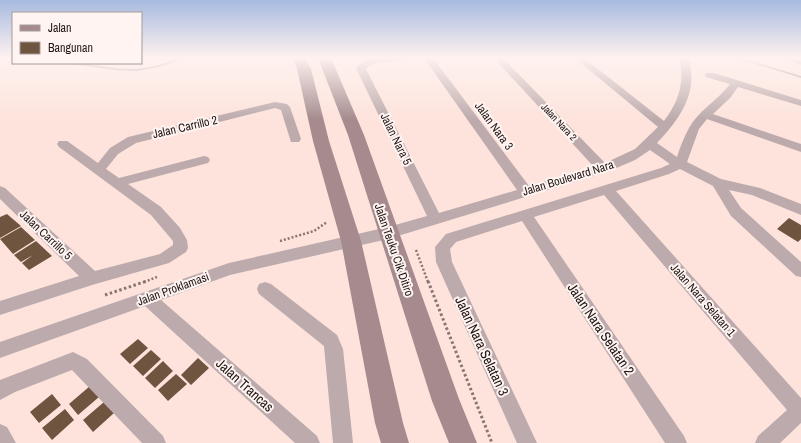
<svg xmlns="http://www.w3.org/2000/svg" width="801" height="443" font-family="'Archivo Narrow',sans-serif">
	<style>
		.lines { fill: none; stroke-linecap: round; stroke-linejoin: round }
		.stream { fill: #aa8f9a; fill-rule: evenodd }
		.building { fill: #6f5540 }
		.path-far1 { stroke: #877671; stroke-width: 2.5; stroke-dasharray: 2 2; stroke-linecap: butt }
		.path { stroke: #877671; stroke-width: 3; stroke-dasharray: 2.5 2.5; stroke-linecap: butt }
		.minor { fill: #bcaaac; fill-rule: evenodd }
		.secondary { fill: #a58b8e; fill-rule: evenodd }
		.labels { text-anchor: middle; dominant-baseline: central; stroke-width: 4; stroke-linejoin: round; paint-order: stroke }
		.far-street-label { font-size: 10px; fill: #1f1714; stroke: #fff4f1 }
		.street-label { font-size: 12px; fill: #1f1714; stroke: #fff4f1 }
		.near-street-label { font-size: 14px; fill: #1f1714; stroke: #fff4f1 }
	</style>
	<rect width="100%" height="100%" fill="#fde3dc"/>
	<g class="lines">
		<path class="stream" d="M182,58H186L159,67L137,71L116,70L72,64L70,63C92,63 114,70 136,69C152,68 167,62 182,58Z
			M737,58H741L801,76V78Z"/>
	</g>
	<path class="building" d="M7,214L21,226L0,238V217Z
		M789,218L801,225V239L798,242L777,229Z
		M21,227L35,240L13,254L0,239Z
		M36,241L52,256L29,270L22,263L33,255L21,262L14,255Z
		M138,339L148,348L130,364L120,354Z
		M151,350L161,359L143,376L133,366Z
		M198,358L209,368L191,385L181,375Z
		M163,361L173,371L155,388L145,378Z
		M176,374L187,384L168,401L158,390Z
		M90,386L99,397L78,415L69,404Z
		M52,394L61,405L39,423L30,412Z
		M104,402L114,413L93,432L83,420Z
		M65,409L74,420L52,440L42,428Z"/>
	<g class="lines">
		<path class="path-far1" d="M280,241L314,231L327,222
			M416,250L428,282
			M144,282L157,277"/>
		<path class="path" d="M428,281L492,443
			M105,295L147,281"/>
		<path class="minor" d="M372,58H408C400,66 380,56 366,69L439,213L517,190L424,58H433L529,186L594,167L494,58H503L605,163L635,149L658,127L575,58H584L664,121C679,101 685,82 679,58H688C700,91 679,120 657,143L677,157C680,147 684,137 689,128C698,111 718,100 730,84L706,77L705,75L706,73H714L801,100V106L738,87L730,98L713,114L801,144V152L707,119L699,129L687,162L721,179L760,188L801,204V215L752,195L729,190L741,208L801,262V277L796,276L731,216L713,186L680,169L669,174L616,191L801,398V423L780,443H755L758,436L787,410L604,195L534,217L684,436L687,443H665L522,221L456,242L450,249L452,262L537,443H517L436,262L435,247L446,234L661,168L670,164L650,150L635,160L607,172L388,239L230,275L161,300L317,436L320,443H295L145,306L0,358V342L229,263L388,227L427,216L356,68L362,62Z
			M785,58L801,59V65L787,60Z
			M275,102L287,104L290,107L301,139L299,142H291L281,110L275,108L136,143L118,154L106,169L119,178L204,156L208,157L210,160L208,163L128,184L161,207L180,228L187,240L188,248L186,252L169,263L92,285L0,315V301L79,276L0,199V186L5,188L95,271L160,254L173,245V241L151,215L59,147L57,144L59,141H67L98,163L110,148L128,137Z
			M265,282L271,284L337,335L343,349L353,443H333L324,346L259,294L257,289L259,284Z
			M73,352L87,359L163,436L166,443H142L72,370L15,392L0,400V380Z
			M0,424L7,427L16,443H0Z"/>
		<path class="secondary" d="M293,58H305L311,69L329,141L361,241L403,423L409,443H381L375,423L341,241L313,141L297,69Z
			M318,58H331L364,135L459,399L477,443H449L432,401L348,135Z"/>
	</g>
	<linearGradient id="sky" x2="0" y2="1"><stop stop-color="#a7bae0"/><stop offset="0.48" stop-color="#fef2ef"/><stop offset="1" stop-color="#fef2ef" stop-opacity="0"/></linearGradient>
	<rect width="801" height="120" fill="url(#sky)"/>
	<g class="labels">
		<g class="far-street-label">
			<text transform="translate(559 122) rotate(47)">Jalan Nara 2</text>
		</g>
		<g class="street-label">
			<text transform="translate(494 126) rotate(54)">Jalan Nara 3</text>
			<text transform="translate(185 127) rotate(-13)">Jalan Carrillo 2</text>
			<text transform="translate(396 139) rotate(64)">Jalan Nara 5</text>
			<text transform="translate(568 178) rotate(-17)">Jalan Boulevard Nara</text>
			<text transform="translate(46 235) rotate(43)">Jalan Carrillo 5</text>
			<text transform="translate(394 250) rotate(71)">Jalan Teuku Cik Ditiro</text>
			<text transform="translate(173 289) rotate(-20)">Jalan Proklamasi</text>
			<text transform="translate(703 300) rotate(49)">Jalan Nara Selatan 1</text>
		</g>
		<g class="near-street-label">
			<text transform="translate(601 329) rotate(56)">Jalan Nara Selatan 2</text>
			<text transform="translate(482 346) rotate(65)">Jalan Nara Selatan 3</text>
			<text transform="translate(245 385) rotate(42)">Jalan Trancas</text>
		</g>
	</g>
	<rect x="12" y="12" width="130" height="52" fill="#fff4f1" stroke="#a59c99"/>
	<rect x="20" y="25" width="20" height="6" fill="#a58b8e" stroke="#a59c99"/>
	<text x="48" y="32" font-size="12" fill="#1f1714">Jalan</text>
	<rect x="20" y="42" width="20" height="12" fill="#6f5540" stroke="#a59c99"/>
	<text x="48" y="52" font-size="12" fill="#1f1714">Bangunan</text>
</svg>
